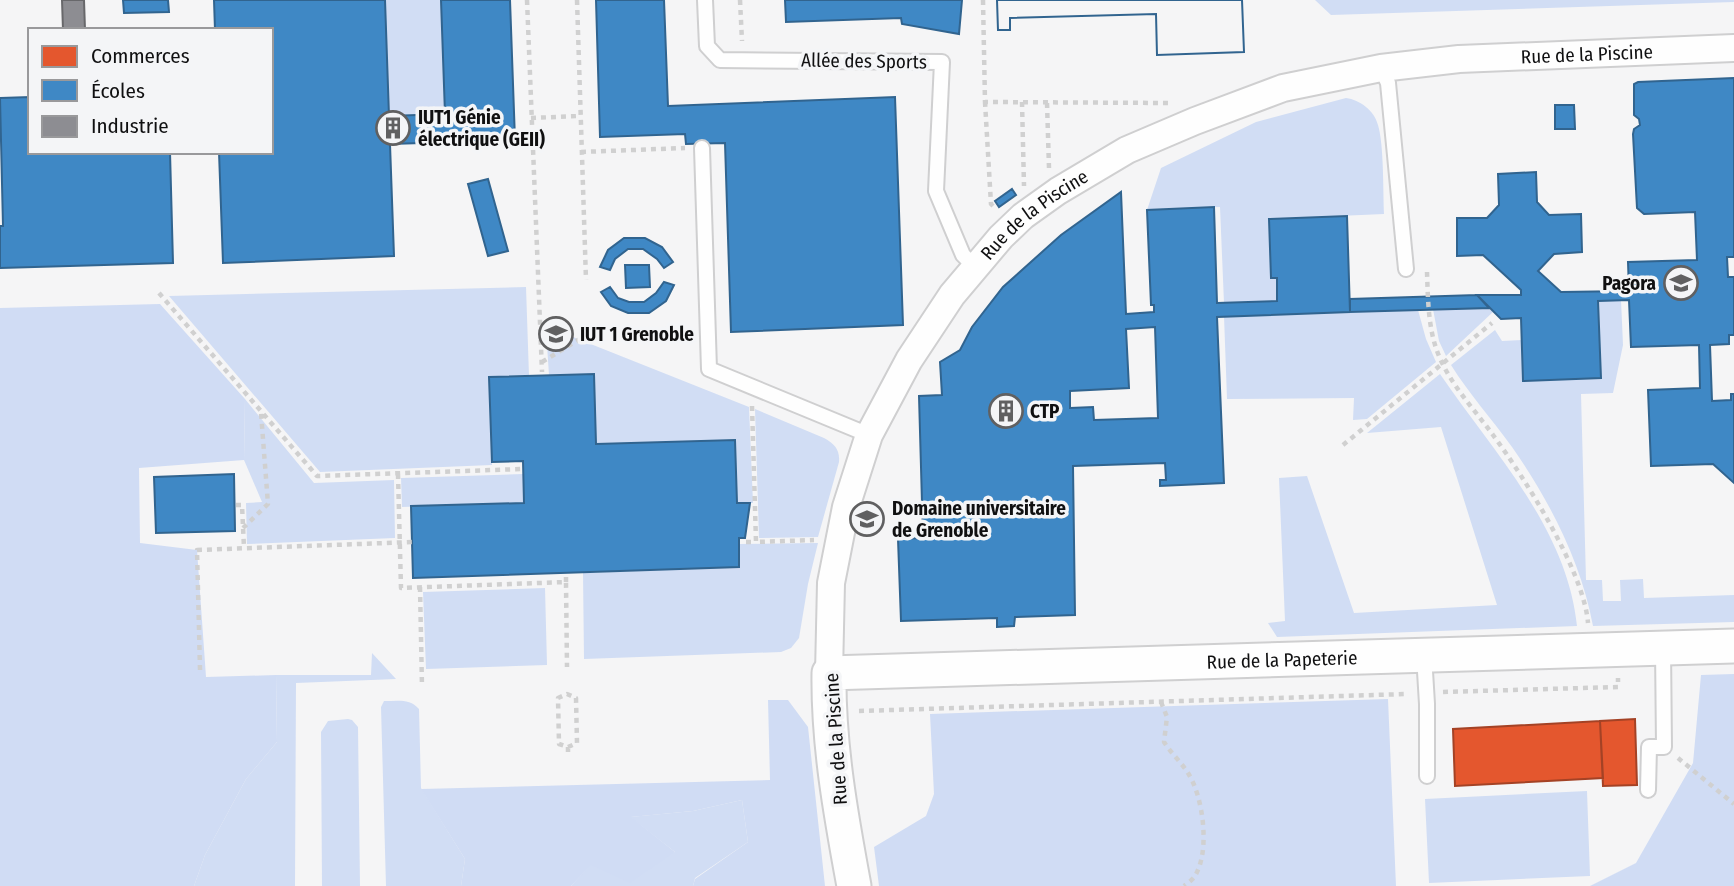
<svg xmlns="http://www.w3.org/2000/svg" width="1734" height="886" font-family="'Fira Sans Condensed',sans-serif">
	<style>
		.green { fill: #d1ddf4 }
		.forest { fill: #d0dcf4 }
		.shops { fill: #e4572e; stroke: #a44225; stroke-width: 2 }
		.schools { fill: #3f88c5; stroke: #31648f; stroke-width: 2; fill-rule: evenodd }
		.industry { fill: #8d8d92; stroke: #68686b; stroke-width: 2 }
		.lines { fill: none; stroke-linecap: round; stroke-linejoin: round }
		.service-casing { stroke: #cfcfd0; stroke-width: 18 }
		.minor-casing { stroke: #cfcfd0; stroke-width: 30 }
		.tertiary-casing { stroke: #cfcfd0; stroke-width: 37 }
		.path { stroke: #d0d0d0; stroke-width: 4.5; stroke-dasharray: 5 5; stroke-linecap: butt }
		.service { stroke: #fefefe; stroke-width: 14 }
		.minor { stroke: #fefefe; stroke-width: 26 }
		.tertiary { stroke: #fefefe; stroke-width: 33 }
		.labels { text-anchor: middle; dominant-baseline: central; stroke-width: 7; stroke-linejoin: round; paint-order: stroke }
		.street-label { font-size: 19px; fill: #101011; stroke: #f4f5f7 }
		.poi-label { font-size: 19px; font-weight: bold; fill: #101011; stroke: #f4f5f7; text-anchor: start }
	</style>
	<rect width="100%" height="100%" fill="#f5f5f6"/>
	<path class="green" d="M385,0H441L445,114L389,116Z
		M1315,0H1734V2L1331,15Z
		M1346,98C1360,100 1374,110 1378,125C1384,145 1383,191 1384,214L1269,219L1271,278H1277V301L1224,303L1220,207L1147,210L1161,168L1256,122Z
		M526,287L529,376L489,378L492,465L320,472L169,296Z
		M1621,300L1623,345L1613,393L1581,394L1586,580H1602L1603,601H1621L1620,580L1643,579L1644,598L1734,595V622L1593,626C1581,561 1549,500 1512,447C1492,419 1469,394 1451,365L1495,330L1502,341L1522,340L1523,381L1601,378L1598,301Z
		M1489,308L1493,312L1446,356L1439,341L1433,309Z
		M1418,310L1426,339L1436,362L1367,419L1353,420L1354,398L1227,399L1224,316Z
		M558,331L749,407L753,503H737L735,440L596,444L594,374L549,375L547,345L551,334Z
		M1440,374C1493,452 1567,528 1577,626L1277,637L1268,623L1285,621L1279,478L1307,476L1354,613L1497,605L1441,427L1367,433Z
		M245,399L314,483L394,480L395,538L247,544L246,503L262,502L244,460Z
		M755,409L824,438C835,444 840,450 839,462L818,537L759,538Z
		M523,474L524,503L402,507L401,478Z
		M818,543L808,584L799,638L791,648L781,652L584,659L583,573L739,567V544Z
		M545,588L547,665L426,669L423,592Z
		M372,653L396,679L296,683L295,886H194L205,855L246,779L277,742L276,675H371Z
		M384,701C397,701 410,698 419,709L421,788L465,859L461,886H386L381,707Z
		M348,719L352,720L358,727L360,886H322L321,732L328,721Z
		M1587,791L1590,876L1429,883L1425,799Z
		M742,800L748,842L695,878L693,886H571L590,865L675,852L630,817L693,811Z"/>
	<path class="forest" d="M160,304L245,399L244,460L139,468L140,543L197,550L206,677L276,675L277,742L246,779L205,855L194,886H0V308Z
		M1734,674V886H1590L1636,863L1693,763L1701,675Z
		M1388,699L1396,886H879L874,847L926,816L934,794L930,714Z
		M768,700H788L808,727L825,886H693L695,879L748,842L742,800L693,811L631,817L675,852L630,883L591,865L571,886H461L465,859L421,789L770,780Z"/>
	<path class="shops" d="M1635,719L1637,785L1603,786L1600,721Z
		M1600,721L1603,778L1455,786L1453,729Z"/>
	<path class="schools" d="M123,0H168L169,12L124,13Z
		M214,0H385L389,116L445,114L441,0H510L515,140L390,144L394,256L223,263L219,152H271V30H215Z
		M596,0H664L668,106L895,97L903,325L731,332L725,143L686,144L685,134L600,137Z
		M785,0H962L959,34L902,24L901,18L786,22Z
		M997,0H1242L1244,52L1157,55L1156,14L1010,18V30H998Z
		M997,0H1242L1244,52L1157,55L1156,14L1010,18V30H998Z
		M1734,78V257H1727L1728,277H1734V335H1729V344L1710,345L1712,401L1731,400V394H1734V483L1713,464L1651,466L1648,390L1700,388L1699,345L1631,347L1629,300L1598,301L1601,378L1523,381L1521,318L1501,319L1477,295H1521V290L1483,255L1457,256V218H1487L1499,205L1498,174L1536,172L1537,202L1549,215L1581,214L1582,252L1554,254L1538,271L1561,292L1629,291L1628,262L1697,260L1695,212L1644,214L1637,208L1633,134L1634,129L1640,125L1639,119L1634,115V84L1638,82Z
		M30,97V152H170L173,263L0,268V226H3L0,98Z
		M1555,105H1574L1575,129H1555Z
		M488,179L508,251L488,256L468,184Z
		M1012,189L1016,195L999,207L995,201Z
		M1121,192L1126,314L1154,312V305H1151L1147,210L1214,207L1217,303L1277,301V278H1271L1269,219L1347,216L1350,312L1217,317L1224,483L1160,486V480H1166L1165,463L1073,466L1075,615L1015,617L1014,626L997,627V618L901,621L898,539L923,538L919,396L942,395L940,362L960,350L972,327L1003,287L1061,235ZM1155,327L1158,418L1094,420L1093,407L1070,408V391L1129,388L1126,329Z
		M624,238H645L662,247L673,262L664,268L657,259L643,249H628L615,259L610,270L600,267L608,250Z
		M625,265H649L650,287L626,288Z
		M664,282L674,285L666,301L649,313H628L611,306L601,292L610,287L618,298L629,302H644L656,293Z
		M1477,295L1489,308L1350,312V299Z
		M594,374L596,444L735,440L737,503H750L745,538H739V567L413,578L411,506L524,503L523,461L492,462L489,377Z
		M234,474L235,531L156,533L154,477Z"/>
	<path class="industry" d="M62,0H84L85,30H63Z"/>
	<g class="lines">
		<g class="service-casing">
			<path id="service" d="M705,0L707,46L720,60L942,62L936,191L963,255L974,266
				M1381,68L1388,83L1406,269
				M702,148L709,369L869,435
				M1424,655L1427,704V776
				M1648,790L1649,747H1664L1663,648"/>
		</g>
		<g class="minor-casing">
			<g id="minor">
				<path id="s1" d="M829,673L831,583L846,507L869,435L909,360L952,295L1001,237L1023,216L1058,191L1127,150L1195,121L1283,88L1381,68L1459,59L1734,48"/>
			</g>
		</g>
		<g class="tertiary-casing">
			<g id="tertiary">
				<path id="s2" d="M854,886C841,816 828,744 829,673L1734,646"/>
			</g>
		</g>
		<path class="path" d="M527,0L542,372
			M577,0L586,280
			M740,0L742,41
			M983,0L985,102L1169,103
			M985,102L991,204L995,208
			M1022,102L1024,186
			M1047,103L1049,168
			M531,118L579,116
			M581,152L685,148
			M1427,272C1428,300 1428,330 1439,356C1451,385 1474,409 1493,435C1524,477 1584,571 1588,623
			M159,293L317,476L523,469
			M542,362L593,331
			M752,406L756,542L814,540
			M1343,445L1492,323
			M398,474L401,588L566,582L567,667
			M236,505H242L244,548
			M243,528L268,504L261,413
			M746,542H756
			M566,582V573
			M420,587L422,687
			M200,670L197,550L413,542
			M1443,692L1618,687V678
			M1161,702L1167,717L1164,742C1171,753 1181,762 1188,773C1203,796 1210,849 1196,874C1194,879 1188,883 1184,886
			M859,711L1406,694
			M568,747L577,743L576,698L567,694L558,698L559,744L568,747V755
			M1678,758L1734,804"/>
		<use href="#service" class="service"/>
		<use href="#minor" class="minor"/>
		<use href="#tertiary" class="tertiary"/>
	</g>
	<defs>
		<g id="building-ring" transform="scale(1.75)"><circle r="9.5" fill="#f4f5f7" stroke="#606061" stroke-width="1.5"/><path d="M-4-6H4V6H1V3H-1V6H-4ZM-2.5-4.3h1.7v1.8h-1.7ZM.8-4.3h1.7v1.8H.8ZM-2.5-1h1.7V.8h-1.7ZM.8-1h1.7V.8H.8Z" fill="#606061"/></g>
		<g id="university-ring" transform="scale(1.75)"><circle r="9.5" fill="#f4f5f7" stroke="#606061" stroke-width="1.5"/><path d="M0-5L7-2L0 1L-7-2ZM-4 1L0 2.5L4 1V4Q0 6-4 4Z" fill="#606061"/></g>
	</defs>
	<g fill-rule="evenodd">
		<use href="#building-ring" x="393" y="128"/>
		<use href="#university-ring" x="1681" y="283"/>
		<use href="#university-ring" x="556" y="334"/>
		<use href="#building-ring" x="1006" y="411"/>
		<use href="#university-ring" x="867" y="519"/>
	</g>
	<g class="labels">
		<g class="street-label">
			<text stroke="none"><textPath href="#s1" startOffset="1110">Rue de la Piscine</textPath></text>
			<text transform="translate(864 61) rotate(1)">Allée des Sports</text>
			<text stroke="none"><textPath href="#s1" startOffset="522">Rue de la Piscine</textPath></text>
			<text stroke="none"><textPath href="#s2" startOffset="668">Rue de la Papeterie</textPath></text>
			<text transform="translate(836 739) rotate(-94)">Rue de la Piscine</text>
		</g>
		<g class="poi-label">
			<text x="418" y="117">IUT1 Génie<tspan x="418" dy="22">électrique (GEII)</tspan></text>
			<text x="1656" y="283" text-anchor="end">Pagora</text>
			<text x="580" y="334">IUT 1 Grenoble</text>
			<text x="1030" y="411">CTP</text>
			<text x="892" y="508">Domaine universitaire<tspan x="892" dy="22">de Grenoble</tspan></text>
		</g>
	</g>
	<rect x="28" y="28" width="245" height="126" fill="#f4f5f7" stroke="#99999b" stroke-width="2"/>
	<rect x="42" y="46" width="35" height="21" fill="#e4572e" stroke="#99999b" stroke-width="2"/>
	<text x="91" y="63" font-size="21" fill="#101011">Commerces</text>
	<rect x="42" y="80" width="35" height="21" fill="#3f88c5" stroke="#99999b" stroke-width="2"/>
	<text x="91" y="98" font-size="21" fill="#101011">Écoles</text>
	<rect x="42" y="116" width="35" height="21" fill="#8d8d92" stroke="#99999b" stroke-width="2"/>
	<text x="91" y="133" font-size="21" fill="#101011">Industrie</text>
</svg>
